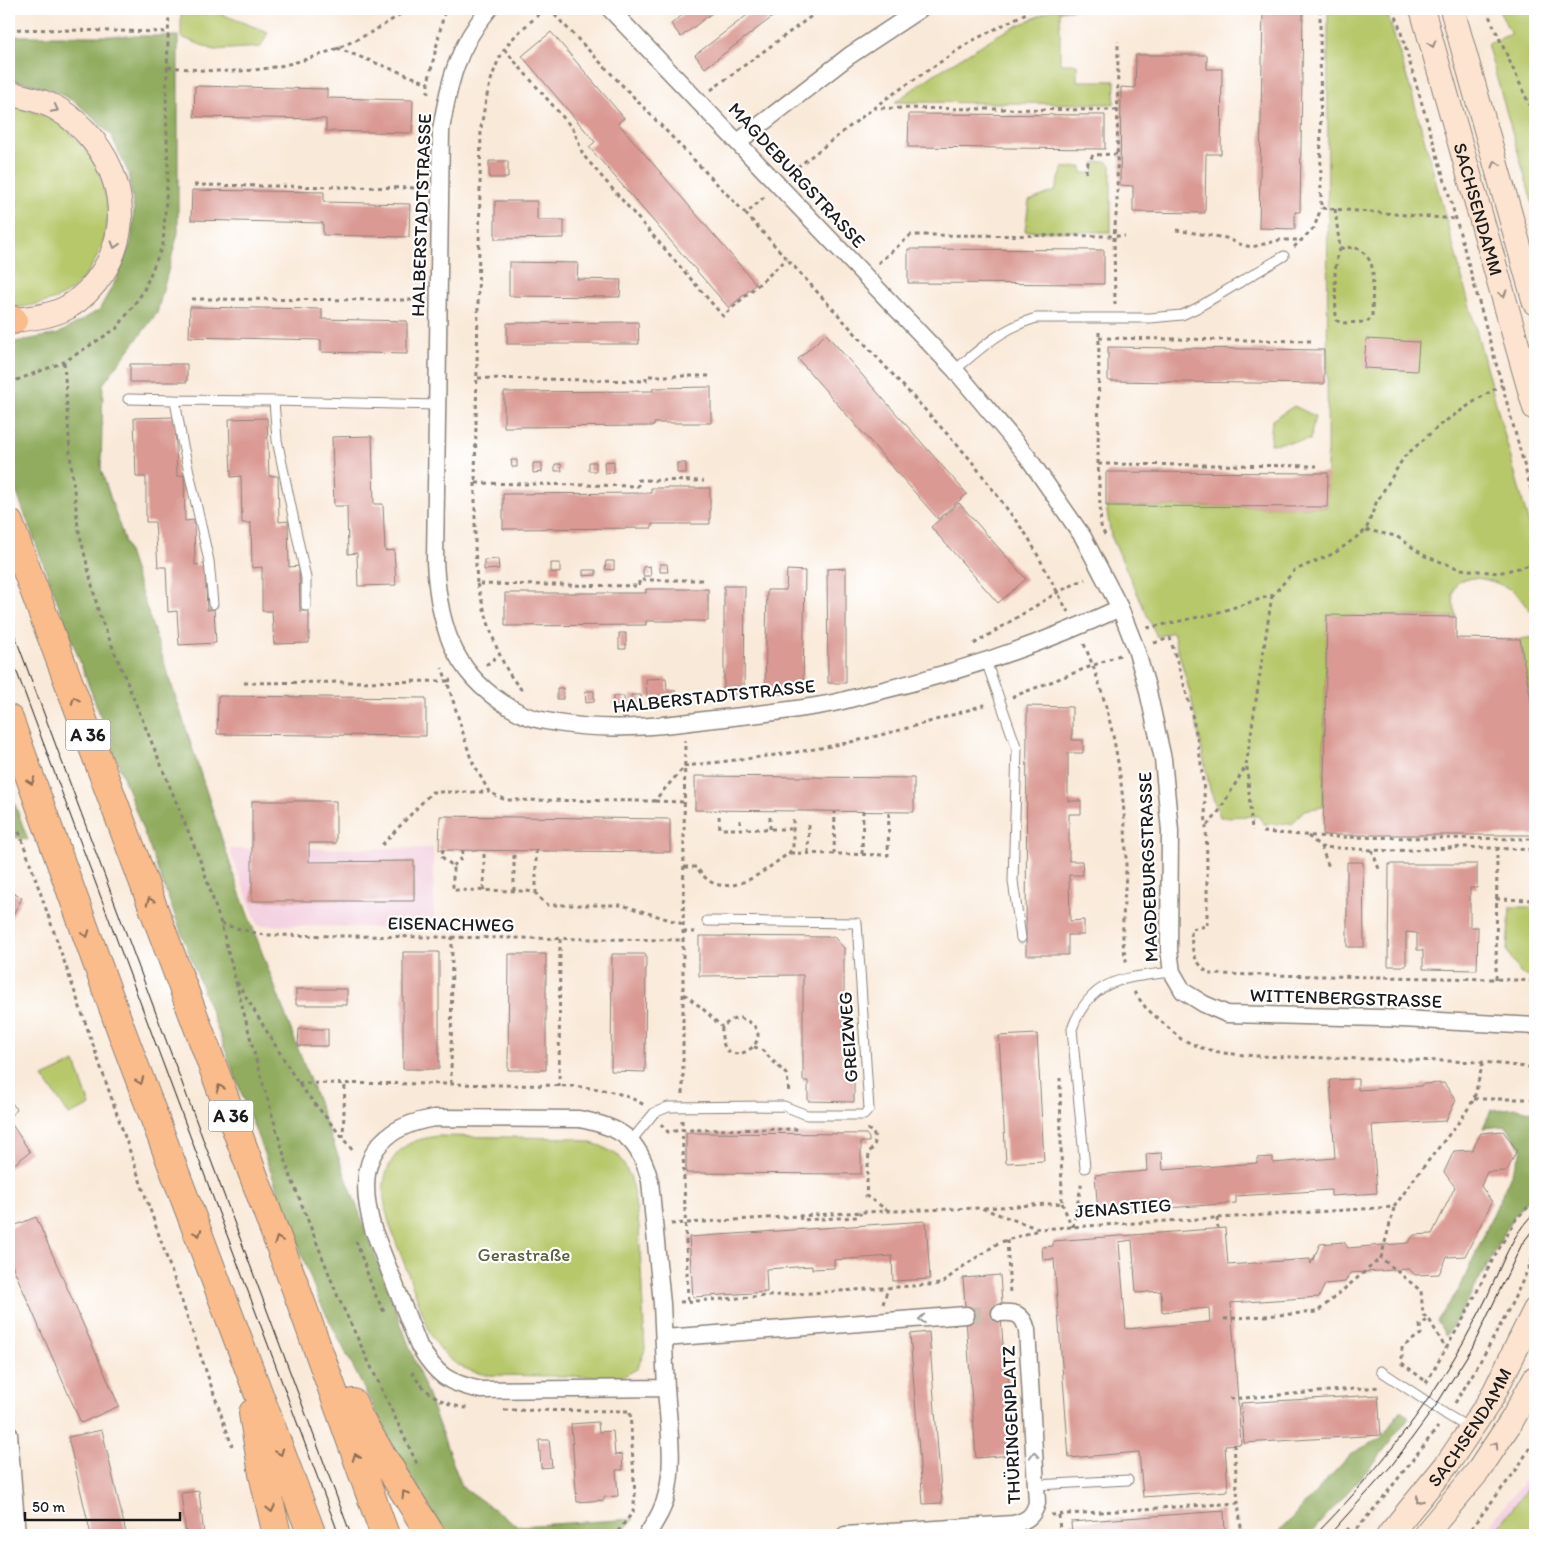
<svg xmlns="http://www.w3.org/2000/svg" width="1544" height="1544" font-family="Itim,sans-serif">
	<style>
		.built { fill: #f3cfdf }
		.green { fill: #b7c86b; stroke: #6a7244 }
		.forest { fill: #91ac5f; stroke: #56643e }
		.building { fill: #da9993; fill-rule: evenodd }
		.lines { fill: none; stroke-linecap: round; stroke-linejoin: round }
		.street-tunnel { stroke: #cdc0b2; stroke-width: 16; stroke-dasharray: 16 8; stroke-linecap: butt }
		.lane-casing { stroke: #8a827a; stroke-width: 11 }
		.street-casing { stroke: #8a827a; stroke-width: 19 }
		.secondary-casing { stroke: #8a827a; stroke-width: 26 }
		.highway-casing { stroke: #8a827a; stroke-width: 30 }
		.path { stroke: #8a827a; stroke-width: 3; stroke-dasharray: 4 4; stroke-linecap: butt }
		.lane { stroke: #fff; stroke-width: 9 }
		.street { stroke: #fff; stroke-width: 16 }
		.secondary { stroke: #fde4d1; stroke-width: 24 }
		.highway { stroke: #fabc8b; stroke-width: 28 }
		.tram { stroke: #1c1c1c; stroke-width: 1 }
		.oneway { stroke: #988a80 }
		.oneway2 { stroke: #8b6c54 }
		.oneway3 { stroke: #999 }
		.labels { text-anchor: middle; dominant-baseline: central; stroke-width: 4.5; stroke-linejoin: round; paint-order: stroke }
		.shield { fill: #fff; stroke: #606060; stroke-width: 1 }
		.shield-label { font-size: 18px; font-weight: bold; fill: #1c1c1c }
		.street-label { font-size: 19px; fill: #1c1c1c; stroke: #fff }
		.park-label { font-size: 19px; fill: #5a613c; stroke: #fff }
	</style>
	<rect width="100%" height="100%" fill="#fff"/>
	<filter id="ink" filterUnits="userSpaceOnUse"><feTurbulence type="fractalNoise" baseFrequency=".02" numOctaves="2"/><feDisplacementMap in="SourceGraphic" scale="10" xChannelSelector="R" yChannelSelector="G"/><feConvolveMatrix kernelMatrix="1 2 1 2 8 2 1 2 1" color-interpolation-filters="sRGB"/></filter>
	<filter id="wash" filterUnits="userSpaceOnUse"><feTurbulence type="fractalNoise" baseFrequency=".0096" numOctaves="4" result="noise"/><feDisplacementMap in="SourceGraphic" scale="20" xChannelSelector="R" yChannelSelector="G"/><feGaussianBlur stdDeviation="1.12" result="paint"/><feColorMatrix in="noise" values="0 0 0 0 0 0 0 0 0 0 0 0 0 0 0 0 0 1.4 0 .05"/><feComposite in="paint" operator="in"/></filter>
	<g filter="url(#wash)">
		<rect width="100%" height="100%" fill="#f9e9d8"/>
		<path class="built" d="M433,848L434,929L258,925L229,849Z
			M1535,1462V1535H1482L1521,1485Z"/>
		<path class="green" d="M181,9H208L268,32L261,47L214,50L181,37Z
			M1053,9H1078L1060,11V64H1077V81H1115L1114,104L895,102L933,75L996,36Z
			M1328,9H1386L1414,101L1535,547V613C1524,608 1522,597 1513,591C1499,582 1457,566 1453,593C1452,600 1455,610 1456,617L1327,615L1323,807L1304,810L1292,824H1264L1258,816L1220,817L1210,790L1191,697L1173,632L1157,637L1111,536L1106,506L1327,507Z
			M1498,9H1535V212L1487,44L1511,34Z
			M9,105C22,109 37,112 49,118C96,143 123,206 98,255C89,272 78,289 60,297C45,304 28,306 12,308L9,307Z
			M1107,161L1111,165V232L1025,231L1029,201L1055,191L1063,168L1082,167V173H1094V163Z
			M1294,406L1315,416L1310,440L1270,444L1272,420Z
			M1535,637V723L1520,639Z
			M1510,907H1535V978H1531L1520,973L1507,951Z
			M75,1062L90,1106L69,1115L43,1077Z
			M437,1136L574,1138L601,1146L619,1156L631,1178L639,1226L645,1350L637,1369L622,1377L486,1375C457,1368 448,1361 431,1336C422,1311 412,1285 403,1260C389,1224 367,1178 404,1147C413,1140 426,1138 437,1136Z
			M1535,1478V1535H1493Z"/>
		<path class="forest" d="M9,36H178V233L157,313L103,384L101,469L239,891L462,1487L518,1526L634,1519L619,1535H444L390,1440L318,1298L9,472V343L58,334L99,310L117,278L131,242L134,210L128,172L111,135L77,103L51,89L9,79Z
			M9,788L28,840L9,836Z
			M1517,1108L1535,1112V1191L1513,1217L1471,1295L1446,1336L1437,1321L1460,1288L1522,1150L1506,1126L1483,1128L1491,1110Z
			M1401,1410L1409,1417L1374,1463L1309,1535H1276L1351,1454L1382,1437Z"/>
		<g id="blocks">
			<path class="building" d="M690,9H717L681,37L671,24Z
				M755,9H783L705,68L695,55Z
				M1263,9H1303L1300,212H1295V229L1259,228Z
				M551,32L624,118L618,123L756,284L729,308L589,147L595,142L522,56Z
				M1136,55H1207V69H1222L1221,154H1206L1205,213L1133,212V186L1120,185L1121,87L1135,88Z
				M195,86L327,89V98L413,100L412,133L326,131V119L194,117Z
				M909,114L1105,115V149L908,147Z
				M489,161H508V178H489Z
				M192,190L324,192V202L410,204L409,237L323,235V223L191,220Z
				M495,201H537V220H564V238L495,239Z
				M908,249L1104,250V284L908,283Z
				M509,262L578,263L577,279L621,280L620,297L509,296Z
				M190,307L322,309V319L407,321V354L321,352V340L189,337Z
				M638,322L639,344H507V323Z
				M826,334L967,494L938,519L798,359Z
				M1366,339L1419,342L1417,371L1364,368Z
				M1108,347L1324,350V384L1108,381Z
				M130,364H187V382H130Z
				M711,387V423H654V426L504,427V392L653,391V388Z
				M175,417L177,476L184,475L185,521L194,520L195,565L205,564L207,610L214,609L216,643L179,645L177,611L168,612L166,567H158L155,522H146V477H136L134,418Z
				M267,418L269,476H278L279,522L288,521L289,567L299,566L300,611H309V643L274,644L272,611H262V567L252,568L251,523H242L241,476L231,477L229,419Z
				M372,436L374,504H383L385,551L394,550L396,585L358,586L357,553L348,554L347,506H334L332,437Z
				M511,460H517V467H512Z
				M614,461V472L605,473L604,462Z
				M589,462H596V471H589Z
				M533,463H542V472L533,473Z
				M677,463H686V473H677Z
				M555,464H561L562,471H555Z
				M1106,472L1328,473L1327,507L1106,506Z
				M651,488H710V524H652V528L503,529V494L651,493Z
				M959,503L1026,579L998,603L931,527Z
				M498,559L499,569L484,570V560Z
				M606,561H614V570L605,569Z
				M551,563H560V573L551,572Z
				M660,564H667L668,572H660Z
				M650,566L651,576H643V567Z
				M846,568V683H828L827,569Z
				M583,570H596V575L583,576Z
				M787,570L805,571L803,686L785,685V694H765L767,590H786Z
				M724,586H745L744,696H724Z
				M646,589H708V621H646V625L505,626V593H646Z
				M1327,615L1456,617V638L1520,639L1535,723V835H1323Z
				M619,633H626V649H619Z
				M666,678L667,690H675L676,701H667V697H647L646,679Z
				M557,688H563V699H557Z
				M585,691H594V702L586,703Z
				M631,695H641L642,705H631Z
				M218,696L426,698V736L217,734Z
				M613,696H624V706L613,705Z
				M1027,706L1072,707V740H1083V753H1068V801H1081V814H1069V861H1082L1083,875H1069L1070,921L1084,920V935H1068V955H1026Z
				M695,776L914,778V812L695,810Z
				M252,801H336V843H309V862L414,861V901H252Z
				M440,816L670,819V852L439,850Z
				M1347,862H1363L1364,947H1347Z
				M1389,864H1477V888H1470V927H1478L1477,970L1423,969V950H1417V933L1406,932V966H1388Z
				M9,891L22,898L9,922Z
				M699,936L834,937L844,948V1073H854V1102L808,1101V1081H803V975L699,976Z
				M403,952H439V1069H403Z
				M509,954H546V1070H508Z
				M612,954H646L645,1072L611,1071Z
				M296,989H347V1005H296Z
				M299,1029H328V1046H298Z
				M1037,1034L1044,1161L1006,1163L999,1036Z
				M1358,1079V1090L1421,1086L1422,1084L1444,1083L1456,1100L1446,1121L1372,1125L1377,1193L1331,1196V1190L1236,1196V1203L1098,1213L1095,1175L1147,1171L1146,1154L1162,1153L1163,1170L1257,1163V1158L1273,1157V1163L1335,1158L1330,1080Z
				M12,1103L17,1110L9,1117V1104Z
				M9,1120L30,1152L9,1168Z
				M1503,1131L1517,1150L1507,1171L1487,1172L1481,1186L1492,1202L1465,1256L1447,1257L1439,1274L1415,1275L1409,1269L1350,1273L1345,1282L1325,1284L1319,1297L1231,1303L1241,1444L1225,1445L1228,1491L1143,1497L1139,1452L1069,1458L1054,1259L1043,1260L1042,1247L1053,1246V1241L1225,1228L1228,1265L1310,1259L1311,1264L1320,1244L1344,1242L1348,1248L1408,1243L1414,1235L1432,1234L1455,1187L1444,1172L1454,1151L1472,1150L1481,1133ZM1132,1240L1136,1293L1161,1291L1162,1312L1209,1308L1210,1322L1126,1329L1119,1242Z
				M686,1133L866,1134L869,1138V1142H861V1174L686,1173Z
				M36,1217L119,1406L81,1423L9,1258V1228Z
				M926,1221L930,1279L893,1281L892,1256L834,1260V1268L812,1269V1266L766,1269L767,1292L693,1297L689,1237Z
				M1000,1275L1002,1303H1000L1005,1373L1008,1372L1009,1387L1006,1388L1009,1425H1011L1013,1455L976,1458L963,1278Z
				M929,1332L942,1503L923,1504L910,1334Z
				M1378,1395L1381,1435L1244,1443L1241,1403Z
				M598,1422L599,1432L613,1431L615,1455L622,1454L623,1470H616L618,1496L604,1497V1500L577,1502L571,1424Z
				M102,1430L126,1533V1535H91L68,1437Z
				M539,1440H549L552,1467L541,1468Z
				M199,1491L204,1535H186L181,1493Z
				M1224,1511L1225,1535H1072L1071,1522Z"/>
		</g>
	</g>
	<g filter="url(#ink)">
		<use href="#blocks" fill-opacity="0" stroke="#8a827a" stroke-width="1"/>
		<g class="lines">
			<path class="street-tunnel" d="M966,1315L1000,1313"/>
			<g class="lane-casing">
				<path id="lane" d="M955,370C981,348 1002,328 1036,318H1150L1182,315L1197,308L1284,256
					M128,399L175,400
					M213,604L209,561L182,441L175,400L274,401
					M306,606V578L277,440L274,401L437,405
					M986,661L1017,749L1013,881L1021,938
					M631,1141L654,1113L668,1107L784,1106L807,1115H864L869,1109L857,923L707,921
					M1085,1168L1072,1029C1091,977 1125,978 1172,972
					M1381,1371L1447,1415L1471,1429
					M1036,1485L1128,1480"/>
			</g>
			<g class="street-casing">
				<path id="street" d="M489,9C457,47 449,82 441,130L435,562C439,632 456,681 522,714C532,719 545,721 557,723C606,731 656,727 705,720C743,716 780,712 817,706C837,703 857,697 876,692C960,672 1042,644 1120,608
					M610,9L955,370L1027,456L1083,537L1120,608L1136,649L1147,687L1163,759L1170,831L1169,950L1172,972L1183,991L1204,1004L1227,1014L1382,1018L1535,1026
					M738,142L849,56L920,9
					M434,1118L579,1119C621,1127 639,1138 650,1181L662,1304L666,1388L481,1390C448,1383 437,1376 419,1346L373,1229C356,1170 368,1129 434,1118Z
					M664,1338L966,1315
					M9,1434L17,1535
					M647,1535C655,1522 664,1509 667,1493C675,1461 668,1421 666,1388
					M845,1535L1013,1524C1026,1521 1033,1517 1037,1503L1027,1330C1023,1314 1016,1312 1000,1313"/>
			</g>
			<g class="secondary-casing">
				<g id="secondary">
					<path id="s1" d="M1422,9L1535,408"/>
					<path d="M1452,9L1535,303"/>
					<path d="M9,93C24,97 42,100 56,108C113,142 140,214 103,272C94,286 83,298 68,307C52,316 31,318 13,320"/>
					<path id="s2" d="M1389,1535L1448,1463L1491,1399L1535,1310"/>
					<path d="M1425,1535L1479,1470L1512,1420L1535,1378"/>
				</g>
			</g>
			<g class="highway-casing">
				<path id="highway" d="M9,319L13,320
					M9,523L295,1286L385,1535
					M9,719L123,1035L312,1535
					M353,1403L360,1420L431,1535
					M253,1413L263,1474L277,1535"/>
			</g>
			<path class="path" d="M545,9C531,22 514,34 504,50C490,73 485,103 481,128L475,483L638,486V480L704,481
				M549,9L746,214
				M1320,9L1321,208L1456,219
				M1394,9L1456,219L1535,504
				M1486,9L1535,117
				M9,29L168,32
				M337,48L428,83
				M504,49L574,130L583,155L723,316L787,259
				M168,67C191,69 214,72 237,71C293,70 363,43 407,9
				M711,90L821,9
				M428,94V83L445,9
				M873,108L1117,110
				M791,172L884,100L970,42L1034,9
				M1086,173V166L1093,155L1117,154
				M194,185L422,188
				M764,197L746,214L970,459L1028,537L1068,612
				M1335,209L1340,249L1337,256L1335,272L1336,320L1341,323L1367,322L1372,317L1373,273L1371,262L1361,249L1345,247L1340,249
				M1176,230L1226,238L1242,245L1252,247L1280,240H1303
				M1294,247L1314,228L1321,208
				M878,263L911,235L1125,236
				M192,299L421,300
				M1115,305L1114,236L1117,205L1118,41
				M1099,332L1098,464L1101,526L1105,535
				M1099,338L1313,341
				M64,362L70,453L78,527L99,614L202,865L221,924L256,1060L289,1172L338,1297L418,1466
				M478,378L646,381V376H710
				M9,383L64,362L117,328L143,292L163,244L168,169L166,105L169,9
				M1098,464L1317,466
				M475,483V546L477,584L639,586V580H705
				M1366,530L1396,536L1425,556L1460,569L1498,573L1535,564
				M477,584C487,618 498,668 524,692
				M1147,628L1213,614L1273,595L1295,570L1335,553L1366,530L1376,503L1404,457L1441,424L1478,399L1502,385
				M1154,643L1170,638C1181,675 1193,711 1199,750C1208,808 1207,867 1207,926L1191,929C1192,951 1192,959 1209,974L1496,979L1535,981
				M974,644L1058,592L1085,579
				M1084,644C1114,713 1126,790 1126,865C1126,889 1122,913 1123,938C1123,946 1125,956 1127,964
				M486,665L500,654
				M451,680L447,681L471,759L489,792L505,800L654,801L685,766C735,760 786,755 836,745C887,735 937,720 987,704
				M244,683L447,681L442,668
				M1012,697L1120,655
				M1247,767L1252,831
				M655,801L684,802
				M719,816L720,829H793
				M770,817V829
				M9,819L20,834L232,1446
				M740,820V829
				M1207,825L1216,816L1246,766L1272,595
				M1263,832L1329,837L1535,839
				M1308,836L1321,847L1391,851L1466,847L1535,850
				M382,845L432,792H489
				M1321,847L1329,867
				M443,849L442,857L453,866V890L527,891L536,893L538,897L548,905H622L683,924
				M536,850V893
				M1372,850L1379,869
				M790,853L888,855L889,812
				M808,853L809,824
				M834,854L835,812
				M862,854L863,812
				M453,866L462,858L463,850
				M684,867H696C701,873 705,879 713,883C739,894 769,867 789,853L793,848V818
				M484,890V850
				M514,891V850
				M1496,899L1535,900
				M221,924L264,935L683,940
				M683,932H697
				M1496,979L1497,849
				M237,982L298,1083L354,1152
				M1134,992L1146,1008L1181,1039L1202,1048L1223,1053L1256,1056L1483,1062L1535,1068
				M684,994L702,1008L722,1027
				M740,1018C791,1035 717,1084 722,1027L731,1020Z
				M754,1047L761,1049L787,1075L789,1093
				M298,1083C365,1084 432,1083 499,1085C543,1086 607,1081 644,1105
				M451,1084L452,937
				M559,1087L560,939
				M683,1094V940L685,740
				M1474,1099H1535
				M682,1120L688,1302
				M661,1124L668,1132L682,1130L801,1129
				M867,1129L873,1132C876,1141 876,1146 869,1152L866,1196L889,1211
				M343,1138L345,1084
				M1062,1203L1072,1227
				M984,1208L1062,1203L1060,1078
				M1394,1208L1381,1258L1421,1291L1423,1315L1429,1319L1446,1349
				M800,1216L801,1220L858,1217L861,1213
				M1217,1218L1218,1228
				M671,1224L862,1212L981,1208L1039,1229L1394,1207L1414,1179L1462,1118L1474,1099L1483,1062
				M1073,1227L1082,1181
				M1007,1240L1010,1294
				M356,1241L374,1292L385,1314
				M680,1302L941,1284L958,1270L998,1243L1038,1230
				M883,1304L888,1288
				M1224,1319L1317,1312L1381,1258
				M412,1372C422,1392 446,1406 467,1408
				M1424,1380L1402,1363V1347L1421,1334L1420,1325L1429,1319
				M1426,1383L1466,1314L1492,1261L1516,1219L1535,1200
				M1230,1399L1380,1387
				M1455,1403C1485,1355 1513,1305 1535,1253
				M504,1410L630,1411L635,1496L633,1512L615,1535
				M1234,1444L1238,1503L1242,1535
				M1051,1515L1238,1503
				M1059,1515L1060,1535
				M1347,1528L1352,1534
				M1351,1535L1379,1503L1438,1427
				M1466,1535L1517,1469L1535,1439"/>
			<use href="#lane" class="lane"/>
			<use href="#street" class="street"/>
			<use href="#secondary" class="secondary"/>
			<use href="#highway" class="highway"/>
			<path class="tram" d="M9,620L351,1535
				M9,651L339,1535
				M1315,1535C1371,1479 1425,1411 1464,1341C1472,1326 1480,1312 1487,1297C1501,1267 1511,1235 1535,1212
				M1329,1535L1392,1465L1435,1407L1472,1348L1522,1244L1535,1227"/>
		</g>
		<defs><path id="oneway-chevron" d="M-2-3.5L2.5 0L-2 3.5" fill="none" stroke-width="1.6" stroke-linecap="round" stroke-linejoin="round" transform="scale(1.25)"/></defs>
		<g class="oneway">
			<use href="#oneway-chevron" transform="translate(1432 44) rotate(74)"/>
			<use href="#oneway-chevron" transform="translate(55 109) rotate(28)"/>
			<use href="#oneway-chevron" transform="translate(1496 164) rotate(-106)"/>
			<use href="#oneway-chevron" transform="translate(115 245) rotate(107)"/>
			<use href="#oneway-chevron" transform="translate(1503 294) rotate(74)"/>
			<use href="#oneway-chevron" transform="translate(1495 1445) rotate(-56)"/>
			<use href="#oneway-chevron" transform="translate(1419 1500) rotate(128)"/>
		</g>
		<g class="oneway2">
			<use href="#oneway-chevron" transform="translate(75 700) rotate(-111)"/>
			<use href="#oneway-chevron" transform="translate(31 781) rotate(70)"/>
			<use href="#oneway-chevron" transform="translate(150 901) rotate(-111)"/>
			<use href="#oneway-chevron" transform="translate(86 934) rotate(70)"/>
			<use href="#oneway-chevron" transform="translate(140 1081) rotate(69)"/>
			<use href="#oneway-chevron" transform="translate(220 1088) rotate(-111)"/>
			<use href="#oneway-chevron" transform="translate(198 1233) rotate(69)"/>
			<use href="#oneway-chevron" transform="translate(278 1240) rotate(-111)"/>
			<use href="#oneway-chevron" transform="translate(280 1452) rotate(69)"/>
			<use href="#oneway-chevron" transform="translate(356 1457) rotate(-110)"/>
			<use href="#oneway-chevron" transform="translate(405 1494) rotate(-122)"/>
			<use href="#oneway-chevron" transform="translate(271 1509) rotate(77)"/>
		</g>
		<g class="oneway3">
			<use href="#oneway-chevron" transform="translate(922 1319) rotate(175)"/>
			<use href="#oneway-chevron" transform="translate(1034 1455) rotate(-93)"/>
		</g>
	</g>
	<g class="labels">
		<g class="shield">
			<rect x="65.5" y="719.5" width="45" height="31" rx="4"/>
			<rect x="208.5" y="1100.5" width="45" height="31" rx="4"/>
		</g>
		<g class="shield-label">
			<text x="88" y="735">A 36</text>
			<text x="231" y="1116">A 36</text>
		</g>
		<g class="street-label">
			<text transform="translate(797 175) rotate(47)">MAGDEBURGSTRASSE</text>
			<text stroke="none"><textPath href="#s1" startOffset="208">SACHSENDAMM</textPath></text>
			<text transform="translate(421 215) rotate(-88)">HALBERSTADTSTRASSE</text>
			<text transform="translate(714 696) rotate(-6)">HALBERSTADTSTRASSE</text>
			<text transform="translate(1148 867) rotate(-92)">MAGDEBURGSTRASSE</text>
			<text transform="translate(451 924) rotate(1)">EISENACHWEG</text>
			<text transform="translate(1346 998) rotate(2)">WITTENBERGSTRASSE</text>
			<text transform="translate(848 1037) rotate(-94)">GREIZWEG</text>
			<text transform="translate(1123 1208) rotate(-4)">JENASTIEG</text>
			<text transform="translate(1011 1425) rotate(-92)">THÜRINGENPLATZ</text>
			<text stroke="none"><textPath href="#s2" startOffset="135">SACHSENDAMM</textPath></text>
		</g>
		<g class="park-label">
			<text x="524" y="1254">Gerastraße</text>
		</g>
	</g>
	<rect width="1544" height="1544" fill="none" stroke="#fff" stroke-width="30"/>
	<path d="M25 1512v8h155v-8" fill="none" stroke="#1c1c1c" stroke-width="2.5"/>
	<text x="32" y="1512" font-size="15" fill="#1c1c1c" stroke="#ffffff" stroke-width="4" paint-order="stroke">50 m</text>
</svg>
